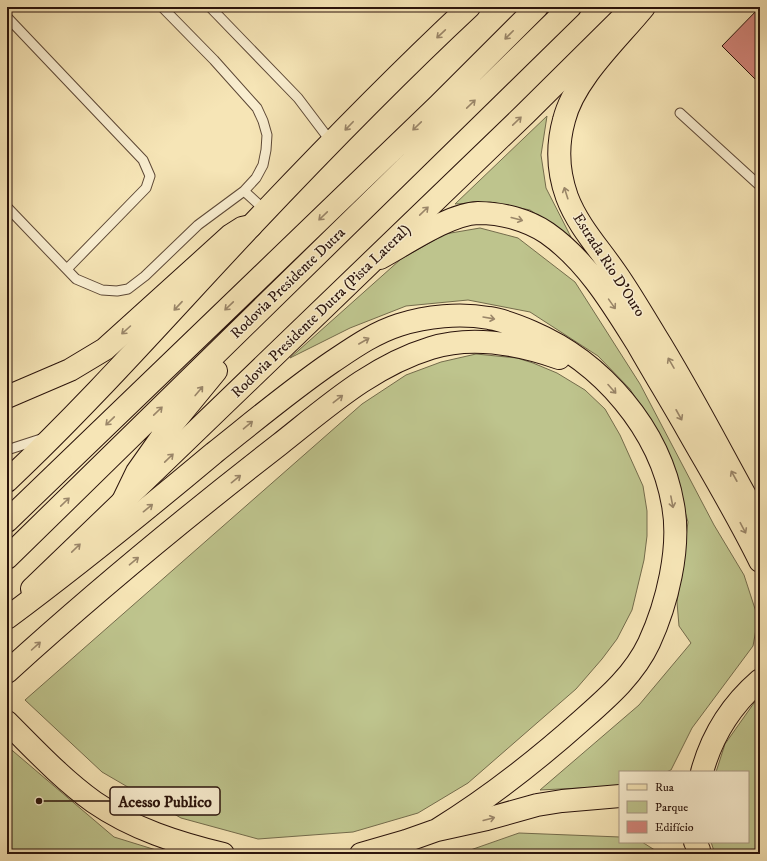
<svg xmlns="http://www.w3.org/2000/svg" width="767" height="861" font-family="'IM FELL DW Pica',serif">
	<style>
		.green { fill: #bec48d; stroke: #746c4c }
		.building { fill: #d4867c; stroke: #2a130b }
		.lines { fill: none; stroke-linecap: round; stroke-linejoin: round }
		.service-casing { stroke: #5d4836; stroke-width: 11 }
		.primary-casing { stroke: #2a130b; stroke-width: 24 }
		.trunk-casing { stroke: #2a130b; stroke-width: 24 }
		.motorway-casing { stroke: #2a130b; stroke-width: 24 }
		.service { stroke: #f9eed0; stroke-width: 9 }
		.primary { stroke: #f6e5b6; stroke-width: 22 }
		.trunk { stroke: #f6e5b6; stroke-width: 22 }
		.motorway { stroke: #f6e5b6; stroke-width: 22 }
		.oneway { stroke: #9a8669 }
		.labels { text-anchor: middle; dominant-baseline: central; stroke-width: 3; stroke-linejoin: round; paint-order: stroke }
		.street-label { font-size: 15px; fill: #2a130b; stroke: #f9eed0 }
		.leader { fill: none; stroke: #2a130b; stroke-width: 1.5 }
		.callout-dot { fill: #2a130b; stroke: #f9eed0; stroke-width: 1.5 }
		.callout { fill: #f9eed0; stroke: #2a130b; stroke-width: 1.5 }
		.callout-label { font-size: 16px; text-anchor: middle; font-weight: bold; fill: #2a130b }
	</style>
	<rect width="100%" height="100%" fill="#f6e5b6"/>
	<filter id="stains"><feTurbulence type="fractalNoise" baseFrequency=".005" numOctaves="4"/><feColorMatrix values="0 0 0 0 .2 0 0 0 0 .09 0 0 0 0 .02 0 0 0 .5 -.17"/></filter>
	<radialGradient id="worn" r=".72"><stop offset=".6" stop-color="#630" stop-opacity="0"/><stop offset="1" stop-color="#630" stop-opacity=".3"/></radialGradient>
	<path class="green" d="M547,116L541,155L546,188L571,237L530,210L490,202L455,204Z
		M480,228L518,238L575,282L640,384L714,525L744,575L758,618L753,646L692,728L671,770L666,772H620V786L540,790L639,705L691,643L679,626L677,602L688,522L669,457L630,389L598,356L530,312L468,300L406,306L350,328L290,358L401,259L445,234Z
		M476,354L517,358L533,363L557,373L585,390L605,409L620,435L643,486L647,511V536L644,560L632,610L617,639L602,659L576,689L468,783L418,813L353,832L258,839L181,818L102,772L25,700L362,404L406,375L441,362Z
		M760,699V854H715L711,842H748V772H716L725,744L754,703Z
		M7,746L114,837L169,854H7Z
		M519,833L620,837V842H642L661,854H459Z"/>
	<path class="building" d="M760,7V84L722,46Z"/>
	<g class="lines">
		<g class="service-casing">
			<path id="service" d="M210,7L298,98L332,143
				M7,17L143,160L150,176L146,188L67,269
				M680,113L760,186
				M244,191L266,211
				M7,207L76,279L102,290L117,291L128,289L145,276L198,225L244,191L256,178L263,165L266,150L267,135L263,121L257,108L214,60L162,7
				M7,450L44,438"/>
		</g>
		<g class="primary-casing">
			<path id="primary" d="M644,7C618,39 574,79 564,120C557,145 558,172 567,197C578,226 599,248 616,273C630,293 642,314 655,335C693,396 725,460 760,522
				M380,258C406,244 449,214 478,213C502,213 528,220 547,233C587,261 613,305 638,345C654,373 671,401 687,429C712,473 738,516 760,561
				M702,772C712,735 731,705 760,680"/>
		</g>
		<g class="trunk-casing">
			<path id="trunk" d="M7,481C93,400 170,312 251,226C321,152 394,77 469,7
				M32,589L525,114L633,7"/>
		</g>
		<g class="motorway-casing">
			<path id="motorway" d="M7,397L70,370L105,349L231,235L242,228L251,226
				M122,503L137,472L161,438L216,371
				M7,521L439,105L537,7
				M7,558L570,7
				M7,618C78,565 146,510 214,453C253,422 291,390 332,362C353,348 374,333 399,325C427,316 460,313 489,318C503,320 518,326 532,332C602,362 660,429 673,505C681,548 667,604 649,643C634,675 607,698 581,721C536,761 489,798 437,830
				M7,672C95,592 186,517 280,444C327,407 372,366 431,348C473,335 519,344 559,358
				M7,722C35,750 62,779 94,802C133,829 178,843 223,854
				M695,842L699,850
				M361,854L406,841L437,830L487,819L537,805L562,801L620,796"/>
		</g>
		<use href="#service" class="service"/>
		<use href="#primary" class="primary"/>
		<use href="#trunk" class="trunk"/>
		<use href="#motorway" class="motorway"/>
	</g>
	<defs><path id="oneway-shaft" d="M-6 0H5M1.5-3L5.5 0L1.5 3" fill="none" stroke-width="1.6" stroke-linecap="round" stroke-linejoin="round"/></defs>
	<g class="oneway">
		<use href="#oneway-shaft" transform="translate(441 34) rotate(137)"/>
		<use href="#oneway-shaft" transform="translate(509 35) rotate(135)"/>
		<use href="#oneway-shaft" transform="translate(471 104) rotate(-44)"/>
		<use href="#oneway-shaft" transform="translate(517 121) rotate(-44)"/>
		<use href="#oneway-shaft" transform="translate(349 126) rotate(134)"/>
		<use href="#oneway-shaft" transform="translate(417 126) rotate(136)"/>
		<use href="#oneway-shaft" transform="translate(566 193) rotate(-108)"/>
		<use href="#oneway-shaft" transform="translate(424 211) rotate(-44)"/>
		<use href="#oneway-shaft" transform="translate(323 216) rotate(136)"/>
		<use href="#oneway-shaft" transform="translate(517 219) rotate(15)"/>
		<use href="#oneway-shaft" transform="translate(612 304) rotate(55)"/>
		<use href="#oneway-shaft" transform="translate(178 306) rotate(133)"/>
		<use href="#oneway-shaft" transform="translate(229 306) rotate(136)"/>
		<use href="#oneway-shaft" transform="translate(489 318) rotate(10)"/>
		<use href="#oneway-shaft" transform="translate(126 330) rotate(138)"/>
		<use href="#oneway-shaft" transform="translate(364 341) rotate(-30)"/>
		<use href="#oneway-shaft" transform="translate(671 363) rotate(-120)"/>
		<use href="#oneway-shaft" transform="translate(612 389) rotate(48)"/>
		<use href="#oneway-shaft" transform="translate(199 391) rotate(-50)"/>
		<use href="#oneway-shaft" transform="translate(338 399) rotate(-38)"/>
		<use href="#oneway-shaft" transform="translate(158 411) rotate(-44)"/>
		<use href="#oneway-shaft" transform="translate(679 415) rotate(61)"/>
		<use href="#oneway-shaft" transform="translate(110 421) rotate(136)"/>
		<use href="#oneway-shaft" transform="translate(248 425) rotate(-40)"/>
		<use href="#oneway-shaft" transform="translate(169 458) rotate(-44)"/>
		<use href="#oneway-shaft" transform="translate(734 476) rotate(-119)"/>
		<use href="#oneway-shaft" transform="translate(236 479) rotate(-39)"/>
		<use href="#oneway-shaft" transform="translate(65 502) rotate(-44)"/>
		<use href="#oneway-shaft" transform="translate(672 502) rotate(79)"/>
		<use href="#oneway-shaft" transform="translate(148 508) rotate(-39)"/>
		<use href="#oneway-shaft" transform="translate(743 528) rotate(62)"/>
		<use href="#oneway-shaft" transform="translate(76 548) rotate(-44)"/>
		<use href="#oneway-shaft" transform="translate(134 561) rotate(-40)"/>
		<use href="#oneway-shaft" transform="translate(36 646) rotate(-42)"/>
		<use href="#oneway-shaft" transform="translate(489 819) rotate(-15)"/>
	</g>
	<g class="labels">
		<g class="street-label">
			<text transform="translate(609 265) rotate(57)">Estrada Rio D'Ouro</text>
			<text transform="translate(288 283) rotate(-44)">Rodovia Presidente Dutra</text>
			<text transform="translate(321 311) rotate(-44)">Rodovia Presidente Dutra (Pista Lateral)</text>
		</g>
	</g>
	<path class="leader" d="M39 801L110 801"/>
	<circle class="callout-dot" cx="39" cy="801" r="4"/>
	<rect class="callout" x="110" y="787" width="110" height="28" rx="4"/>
	<g class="callout-label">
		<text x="165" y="807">Acesso Publico</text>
	</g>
	<rect width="767" height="861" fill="none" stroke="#f6e5b6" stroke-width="24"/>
	<rect x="8" y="8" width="751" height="845" fill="none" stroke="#2a130b" stroke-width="2"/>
	<rect x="12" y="12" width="743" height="837" fill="none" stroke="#2a130b"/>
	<rect x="619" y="771" width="130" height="72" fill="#f9eed0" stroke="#a69681"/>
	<rect x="627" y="784" width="20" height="6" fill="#f6e5b6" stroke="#a69681"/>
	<text x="655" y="791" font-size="12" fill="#2a130b">Rua</text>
	<rect x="627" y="801" width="20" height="12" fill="#bec48d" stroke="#a69681"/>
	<text x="655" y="811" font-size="12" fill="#2a130b">Parque</text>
	<rect x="627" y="821" width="20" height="12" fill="#d4867c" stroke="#a69681"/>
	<text x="655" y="831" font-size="12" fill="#2a130b">Edifício</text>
	<rect width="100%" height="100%" filter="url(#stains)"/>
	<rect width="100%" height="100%" fill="url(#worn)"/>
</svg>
